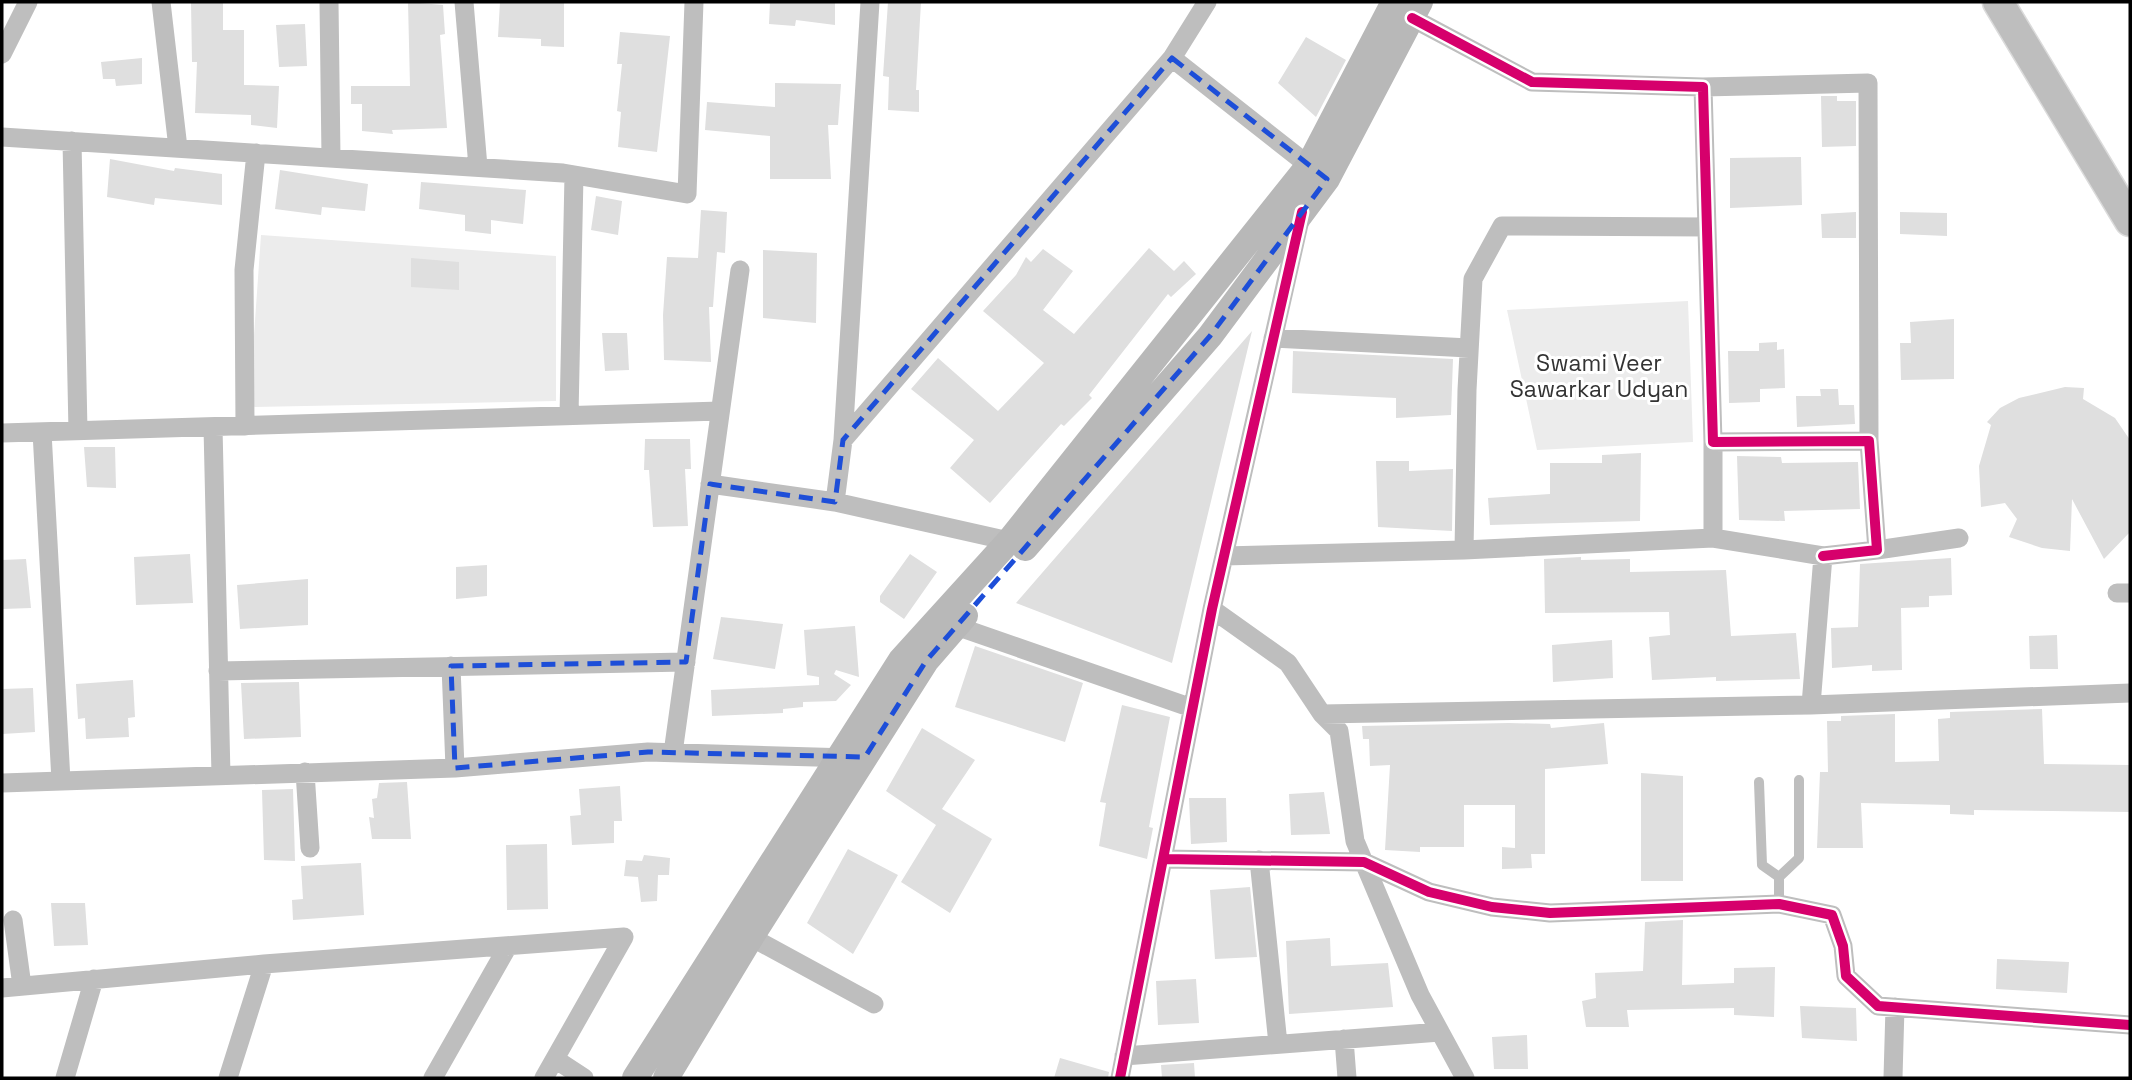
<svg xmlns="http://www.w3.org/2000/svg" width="2132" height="1080" font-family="'Space Grotesk',sans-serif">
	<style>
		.green { fill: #ececec }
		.building { fill: #dfdfdf }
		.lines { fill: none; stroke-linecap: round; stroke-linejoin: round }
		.primary-casing { stroke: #dbdbdb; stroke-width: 33 }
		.service { stroke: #bebebe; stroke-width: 10 }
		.minor { stroke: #bebebe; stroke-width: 19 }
		.secondary { stroke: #b8b8b8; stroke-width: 26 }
		.primary { stroke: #bebebe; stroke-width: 30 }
		.cycleway-casing { stroke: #fff; stroke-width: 15 }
		.cycleway { stroke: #d6006c; stroke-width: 10 }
		.marked { fill: none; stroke: #1d4ed8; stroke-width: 5; stroke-dasharray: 14 9; stroke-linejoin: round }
		.labels { text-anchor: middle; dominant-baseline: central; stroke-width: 6; stroke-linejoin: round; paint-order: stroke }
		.park-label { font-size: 23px; fill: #333; stroke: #fff }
	</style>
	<rect width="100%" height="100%" fill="#fff"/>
	<path class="green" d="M261,235L556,256V401L249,407Z
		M1688,301L1693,442L1537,450L1507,310Z"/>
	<path class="building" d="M191,2H223V30H244V85L279,86L277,128L251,125V115L195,113L197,62H192Z
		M408,2L443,5L445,34L440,35L447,128L392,130L393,134L362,131V104H351V86H410Z
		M500,2H564V47L541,46V39L498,37Z
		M770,2H835V25L796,20L795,26L769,24Z
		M888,2H921L916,90H919V112L888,110L889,77L883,76Z
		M305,24L307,66L279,67L276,25Z
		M620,32L670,36L657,152L618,147L621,112L617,111L622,64H617Z
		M1306,37L1346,60L1316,117L1278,83Z
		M142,58V84L116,86L115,79H103L101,62Z
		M775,83L841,84L838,125H828L831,179H770V136L705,130L707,102L775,107Z
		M1821,96H1837V101H1856V146L1822,147Z
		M1801,157L1802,205L1730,208V158Z
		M110,159L174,171L175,168L222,174V205L155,198L154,205L107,197Z
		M280,170L368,184L365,211L322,207L321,215L275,209Z
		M421,182L526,190L523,224L491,220V234L465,231V215L419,209Z
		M596,196L622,201L618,235L591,230Z
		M701,210L727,212L725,253L717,252L713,307H709L711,362L664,360L663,315L667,257L698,258Z
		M1856,212V238H1822L1821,214Z
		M1900,212L1947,213V236L1900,234Z
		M1149,248L1174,271L1184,261L1196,274L1171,297L1168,294L1089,395L1092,398L1064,426L1061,424L990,503L950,468L974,440L911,389L938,358L998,411L1044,363L983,311L1016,275L1026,257L1031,262L1043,249L1073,271L1043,310L1074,334Z
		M763,250L817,253L816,323L763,318Z
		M411,258L459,262V290L411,287Z
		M1954,319V379L1901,380L1900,343H1911L1910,322Z
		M1252,331L1172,663L1016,603Z
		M602,333H627L629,370L605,371Z
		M1777,342V350L1784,349L1785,388L1760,389V402L1729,403L1728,351H1759V343Z
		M1293,351L1453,359L1451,415L1396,418V398L1292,393Z
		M2065,387L2084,388L2083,399L2115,418L2130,440V532L2104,559L2072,499L2070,551L2042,548L2009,537L2017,519L2005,503L1981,507L1979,466L1991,425L1987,422L2000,408L2019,398Z
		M1820,389H1838L1839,405H1854L1855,424L1797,427L1796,396H1821Z
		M645,439H690L691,469H685L688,526L653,527L649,470H644Z
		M84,447H115L116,488L87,487Z
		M1641,453L1640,521L1490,525L1488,498L1550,494V463H1602V455Z
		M1737,456L1781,457L1782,463L1858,462L1860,509L1784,511L1785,521L1739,520Z
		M1376,461H1409V471L1453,469L1452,531L1378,527Z
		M190,554L193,603L136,605L134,557Z
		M910,554L937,572L904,619L880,602V596Z
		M1581,557V560L1630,559V572L1726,570L1731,636L1796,633L1800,679L1716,681V677L1652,680L1649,637L1670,635L1669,612L1545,613L1544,559Z
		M1951,558L1952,595L1929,596V607L1901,608L1902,670L1872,671V665L1832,668L1831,628L1858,627L1860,564Z
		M26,559L31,608L3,609L2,560Z
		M487,565V596L456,599V567Z
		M308,579V625L240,629L237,585Z
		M721,617L783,624L775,669L713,659Z
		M855,626L859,677L836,670L834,674L851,685L836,701L803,702V707L783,709V713L712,716L711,690L819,685V677L807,675L804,630Z
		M2057,635L2058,669H2030L2029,636Z
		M1612,640L1613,678L1553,682L1552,645Z
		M975,646L1083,683L1065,742L955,707Z
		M133,680L135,717L128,718L129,737L86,739L85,718L78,719L76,684Z
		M299,682L301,737L244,739L241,683Z
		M33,688L35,732L2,734V689Z
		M1122,705L1170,717L1149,827L1153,828L1147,859L1099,846L1106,803L1100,802Z
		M2042,709L2044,764L2130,765V812L1974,810V815L1950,814V805L1861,803L1863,848H1817L1820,772H1828L1827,721H1841V716L1895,714V762L1939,761L1938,719L1950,718V712Z
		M1509,723L1550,724L1551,728L1604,723L1608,764L1545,769V854H1531L1532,868L1502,869V847L1515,848V805H1464V847H1420V852L1385,850L1390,765L1370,766L1369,739H1363L1362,726Z
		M922,728L975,760L942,809L992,839L950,913L901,882L936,825L886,791Z
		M1641,773L1683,776V881H1641Z
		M407,782L411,839H372L369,817L374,818L372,799L377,798L379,783Z
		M620,786L622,821H614V843L572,845L570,816L581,815L579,789Z
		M293,789L295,861L264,860L262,790Z
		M1324,792L1330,834L1291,835L1289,794Z
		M1189,798H1226L1227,842L1191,844Z
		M547,844L548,909L507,910L506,845Z
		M848,849L898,875L853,954L807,923Z
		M644,855L670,858L669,875H658L657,901L641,902L638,877L624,876L626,860L642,861Z
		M361,863L364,915L293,920L292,900L303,899L301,866Z
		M1250,887L1257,957L1215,959L1210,890Z
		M51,903H85L88,945L54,946Z
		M1683,920L1682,985L1734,983V968L1775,967L1774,1017L1734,1015V1008L1627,1010L1629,1027H1586L1582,1001L1596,998L1595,973L1643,971L1645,922Z
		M1330,938L1331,966L1388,963L1393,1007L1289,1014L1286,941Z
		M1997,959L2069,962L2067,993L1996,989Z
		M1196,979L1199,1023L1158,1025L1156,981Z
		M1800,1006L1856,1008L1857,1041L1802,1038Z
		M1527,1035L1528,1069H1494L1492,1037Z
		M1060,1058L1109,1072L1108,1078H1054Z
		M1194,1063L1195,1078H1162L1161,1065Z"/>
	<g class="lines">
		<g class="primary-casing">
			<path id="primary" d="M1998,2L2130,221"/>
		</g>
		<path class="service" d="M1759,782L1762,865L1779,877
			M1779,904V877L1799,858V780"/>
		<path class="minor" d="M161,2L178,148
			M329,2L331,158
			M464,2L478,167
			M1412,18L1532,82L1703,87L1713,442L1869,441L1877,550L1823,556
			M2,54L28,2
			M1172,58L1317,172
			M1703,87L1868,83L1869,441
			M2,137L563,173L687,194L694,2
			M72,141L78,431
			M1273,338L1469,348
			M569,416L574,175
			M245,426L244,270L256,153
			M213,427L221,776
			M42,432L61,781
			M2,433L720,411
			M843,440L870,2
			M1713,442V538
			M710,484L835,502
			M1009,541L835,502L843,440L1172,58L1207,2
			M1464,550L1467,390L1473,279L1502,226L1707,227
			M1877,550L1959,538
			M1224,556L1464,550L1713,538L1823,556L1811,705
			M2117,593H2130
			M1212,609L1288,663L1322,714L1339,731L1355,841L1420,995L1465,1078
			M956,626L1192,708
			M451,666L455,768
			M218,671L686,662
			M1322,714L1811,705L2130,693
			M673,753L740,270
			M305,772L310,848
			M2,783L455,768L648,752L850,758
			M1163,859L1364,862L1429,892L1492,907L1550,913L1779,904L1832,915L1843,946L1846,976L1878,1006L2130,1025
			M1259,860L1278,1044
			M13,920L22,986
			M751,937L874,1004
			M264,964L624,937L544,1078
			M2,988L264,964L228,1078
			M1344,1039L1347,1078
			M1124,1056L1440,1032
			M555,1059L584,1078
			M65,1078L94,979
			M433,1078L508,946
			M1120,1078L1212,609L1300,220
			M1893,1078L1895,1007"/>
		<path class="secondary" d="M1025,548L1210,336L1327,179L1420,2
			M635,1078L901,660L1009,541L1309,165L1394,2
			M666,1078L751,937L926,661L965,616"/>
		<use href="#primary" class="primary"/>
		<g class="cycleway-casing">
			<path id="cycleway" d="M1412,18L1532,82L1703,87L1713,442L1869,441L1877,550L1823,556
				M1163,859L1364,862L1429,892L1492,907L1550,913L1779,904L1832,915L1843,946L1846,976L1878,1006L2130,1025
				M1120,1078L1212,609L1302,212"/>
		</g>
		<use href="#cycleway" class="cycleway"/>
	</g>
	<path class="marked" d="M1172,58L1327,179L1210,336L926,661L865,757L648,752L455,768L451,666L686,662L710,484L835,502L843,440Z"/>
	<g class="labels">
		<g class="park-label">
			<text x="1599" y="363">Swami Veer<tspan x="1599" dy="26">Sawarkar Udyan</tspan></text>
		</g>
	</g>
	<rect width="2132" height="1080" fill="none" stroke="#000000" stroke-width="7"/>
</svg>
